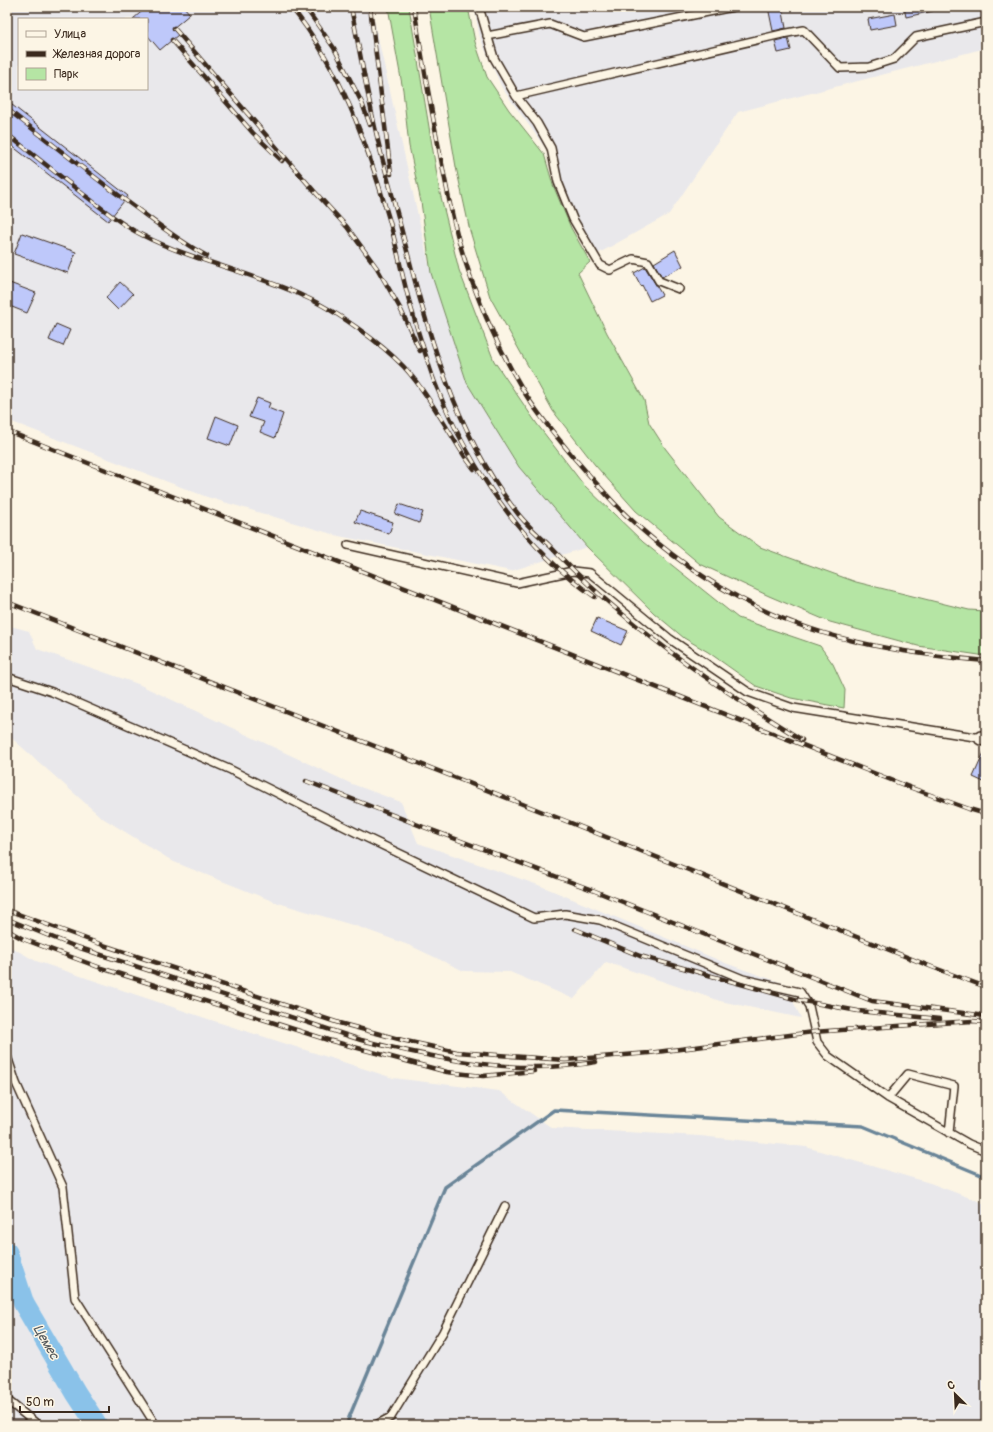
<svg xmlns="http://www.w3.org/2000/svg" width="993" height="1432" font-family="Pangolin,sans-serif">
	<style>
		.built { fill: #e9e8eb; fill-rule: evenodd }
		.green { fill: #b5e5a4; stroke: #788861 }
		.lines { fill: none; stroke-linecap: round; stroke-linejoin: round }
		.stream { stroke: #6a8598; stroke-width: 3.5 }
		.river { stroke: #8ac2e9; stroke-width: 21 }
		.building { fill: #bec8fa; stroke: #3b2a1e }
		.lane-casing { stroke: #3b2a1e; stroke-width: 10 }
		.street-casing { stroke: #3b2a1e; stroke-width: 16 }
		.lane { stroke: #fcf5e5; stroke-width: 7 }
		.street { stroke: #fcf5e5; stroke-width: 13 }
		.rail-casing { stroke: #3b2a1e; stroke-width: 4.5 }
		.rail { stroke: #fcf5e5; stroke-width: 3; stroke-dasharray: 9; stroke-linecap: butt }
		.labels { text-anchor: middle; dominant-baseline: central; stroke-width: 3; stroke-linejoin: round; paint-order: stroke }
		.water-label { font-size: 13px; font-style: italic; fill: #53585b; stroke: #fcf5e5 }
	</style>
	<rect width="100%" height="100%" fill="#fcf5e5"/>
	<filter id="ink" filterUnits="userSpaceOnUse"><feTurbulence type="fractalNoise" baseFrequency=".025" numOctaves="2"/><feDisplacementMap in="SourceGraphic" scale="8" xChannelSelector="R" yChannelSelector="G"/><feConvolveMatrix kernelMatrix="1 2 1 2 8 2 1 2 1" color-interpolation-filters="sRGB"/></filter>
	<g filter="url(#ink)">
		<path class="built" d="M7,7H371L431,273L467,383L519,467L587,547L511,571L339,536L207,497L7,420ZM19,19H147V89H19Z
			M474,7H986V48L738,112L669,214L592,257L549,153L502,88L480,38Z
			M7,625L29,631L37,649L138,684L352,784L401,802L418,843L541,886L728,964L785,984L801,1018L720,1001L606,962L574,999L510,972L464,971L411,946L359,927L275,902L174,862L101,817L7,734Z
			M7,945L36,961L211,1020L393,1078L499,1091L552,1128L700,1136L806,1147L930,1183L986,1204V1425H7Z"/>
		<path class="green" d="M388,7H409L440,193L459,270L494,361L537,424L583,484L643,542L738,618L820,646L833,664L845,690L844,708L791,698L756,686L708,652L684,638L654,613L587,547L519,467L467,383L431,273L421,202L409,146L403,90Z
			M429,7H468L475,42L487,77L509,110L544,154L553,185L571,228L590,262L578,273L607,333L644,400L649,423L665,448L719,517L760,547L856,582L969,610L986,611V656L918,646L830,622L769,596L700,564L636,511L595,465L553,411L490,297L470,231L456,167Z"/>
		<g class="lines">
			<path class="stream" d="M348,1420L445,1187L554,1110L863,1126L986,1177"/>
			<path class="river" d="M7,1252L24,1304L76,1393L97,1425"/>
		</g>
		<path class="building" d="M147,7H184L190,14L172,29L178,35L160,50L147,35V19H133Z
			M768,7H782L786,28L773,31Z
			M904,7H933V11L906,17Z
			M895,14L897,25L870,30L868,19Z
			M788,38L791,50L778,53L775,41Z
			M7,101L128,196L108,221L7,142Z
			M22,233L76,252L68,273L14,254Z
			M675,250L683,266L662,277L654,263Z
			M645,267L662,295L650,301L642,285L641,286L634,273Z
			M7,282L36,293L27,313L7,305Z
			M120,282L133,294L118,310L106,298Z
			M56,324L70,330L63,346L49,340Z
			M257,398L270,403L268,408L283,414L275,438L260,432L264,422L249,417Z
			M216,416L238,425L230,446L208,438Z
			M399,504L423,512L419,523L395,514Z
			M360,511L393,522L389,534L355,522Z
			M597,618L628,631L621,645L591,631Z
			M986,748V783L973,777Z"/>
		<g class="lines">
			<g class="lane-casing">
				<path id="lane" d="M479,7L494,58L516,96L537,123L551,148L558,182L573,219L600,265L610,270L633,259L648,262L659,281L679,289
					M487,36L550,24L584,37L733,7
					M516,96L782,34L804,30L840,68L869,67L894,59L916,37L986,22
					M348,545L517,583L573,571L590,573L670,639L748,692L793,708L981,738
					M7,677L52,692L231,770L363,836L534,918L565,914L600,920L743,979L800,992L809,1006L817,1042L828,1056L888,1098L969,1144L986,1151
					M7,1056L16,1083L63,1187L75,1298L155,1424L158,1425
					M888,1098L908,1074L954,1086L949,1133
					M7,1400L38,1425
					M376,1425L391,1417L443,1332L505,1206"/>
			</g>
			<g class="street-casing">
				<path id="street" d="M981,738H986"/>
			</g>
			<use href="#lane" class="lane"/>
			<use href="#street" class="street"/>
			<g class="rail-casing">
				<path id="rail" d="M143,7L144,9
					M291,7C341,68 367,144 389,219C398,250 403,283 413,314C417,329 422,344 427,359C430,369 433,379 437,388C470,468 523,548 595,597
					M305,7L334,48L362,103L370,125
					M351,7C360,53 368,99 379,145C385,171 393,197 400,224C426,325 453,432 519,515C528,526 538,535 548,544C620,622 712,684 802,740
					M370,7L391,174
					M414,7C422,58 431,109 441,159C447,189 452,219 461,248C476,298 497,346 523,390C537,414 557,437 575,459C592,478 609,499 627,516C665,552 710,584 757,607C828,642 908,654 986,661
					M174,28L314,191L347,227L377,268L400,308L420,351
					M172,40L253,133L282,161
					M7,109C50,142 92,176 136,208C159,225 182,243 207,256
					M7,134C32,154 58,174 83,194C102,208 121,225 142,235C193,261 251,272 303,296C334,309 381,343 404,367C427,392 447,429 465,457L474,469
					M7,431L909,787L969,809L986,814
					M7,602L571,823L932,967L986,987
					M306,781L421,826L595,891L872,1001L986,1016
					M7,910L103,945L339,1023L406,1041L457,1052L565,1060L649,1053L813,1032L912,1025L972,1021L986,1022
					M7,919L74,946L361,1040C437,1059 517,1076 596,1062
					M575,929L640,956L798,1000L858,1011L940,1019
					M7,930L23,939L101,968L328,1040L447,1072L483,1076L534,1071"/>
			</g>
			<use href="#rail" class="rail"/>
		</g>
	</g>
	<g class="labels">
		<g class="water-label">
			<text transform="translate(46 1342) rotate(60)">Цемес</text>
		</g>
	</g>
	<rect width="993" height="1432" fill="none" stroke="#fcf5e5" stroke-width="24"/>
	<rect x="12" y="12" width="969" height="1408" fill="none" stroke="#3b2a1e" stroke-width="1.5" filter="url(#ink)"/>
	<rect x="18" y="18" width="130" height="72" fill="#fcf5e5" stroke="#afa495"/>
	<rect x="26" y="31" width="20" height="6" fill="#fcf5e5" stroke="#afa495"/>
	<text x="54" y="38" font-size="12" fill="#3b2a1e">Улица</text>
	<rect x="26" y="51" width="20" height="6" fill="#3b2a1e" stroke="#afa495"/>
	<text x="54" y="58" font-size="12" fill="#3b2a1e">Железная дорога</text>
	<rect x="26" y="68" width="20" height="12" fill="#b5e5a4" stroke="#afa495"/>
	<text x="54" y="78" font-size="12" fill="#3b2a1e">Парк</text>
	<g transform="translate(955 1394) rotate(336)" stroke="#fcf5e5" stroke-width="3" paint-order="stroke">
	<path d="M0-3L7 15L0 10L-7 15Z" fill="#3b2a1e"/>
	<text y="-6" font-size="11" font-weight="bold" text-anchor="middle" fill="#3b2a1e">С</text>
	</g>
	<path d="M20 1406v6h89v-6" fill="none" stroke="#3b2a1e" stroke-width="2"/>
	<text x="26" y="1406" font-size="12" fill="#3b2a1e" stroke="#fcf5e5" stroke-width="3" paint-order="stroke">50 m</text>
</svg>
